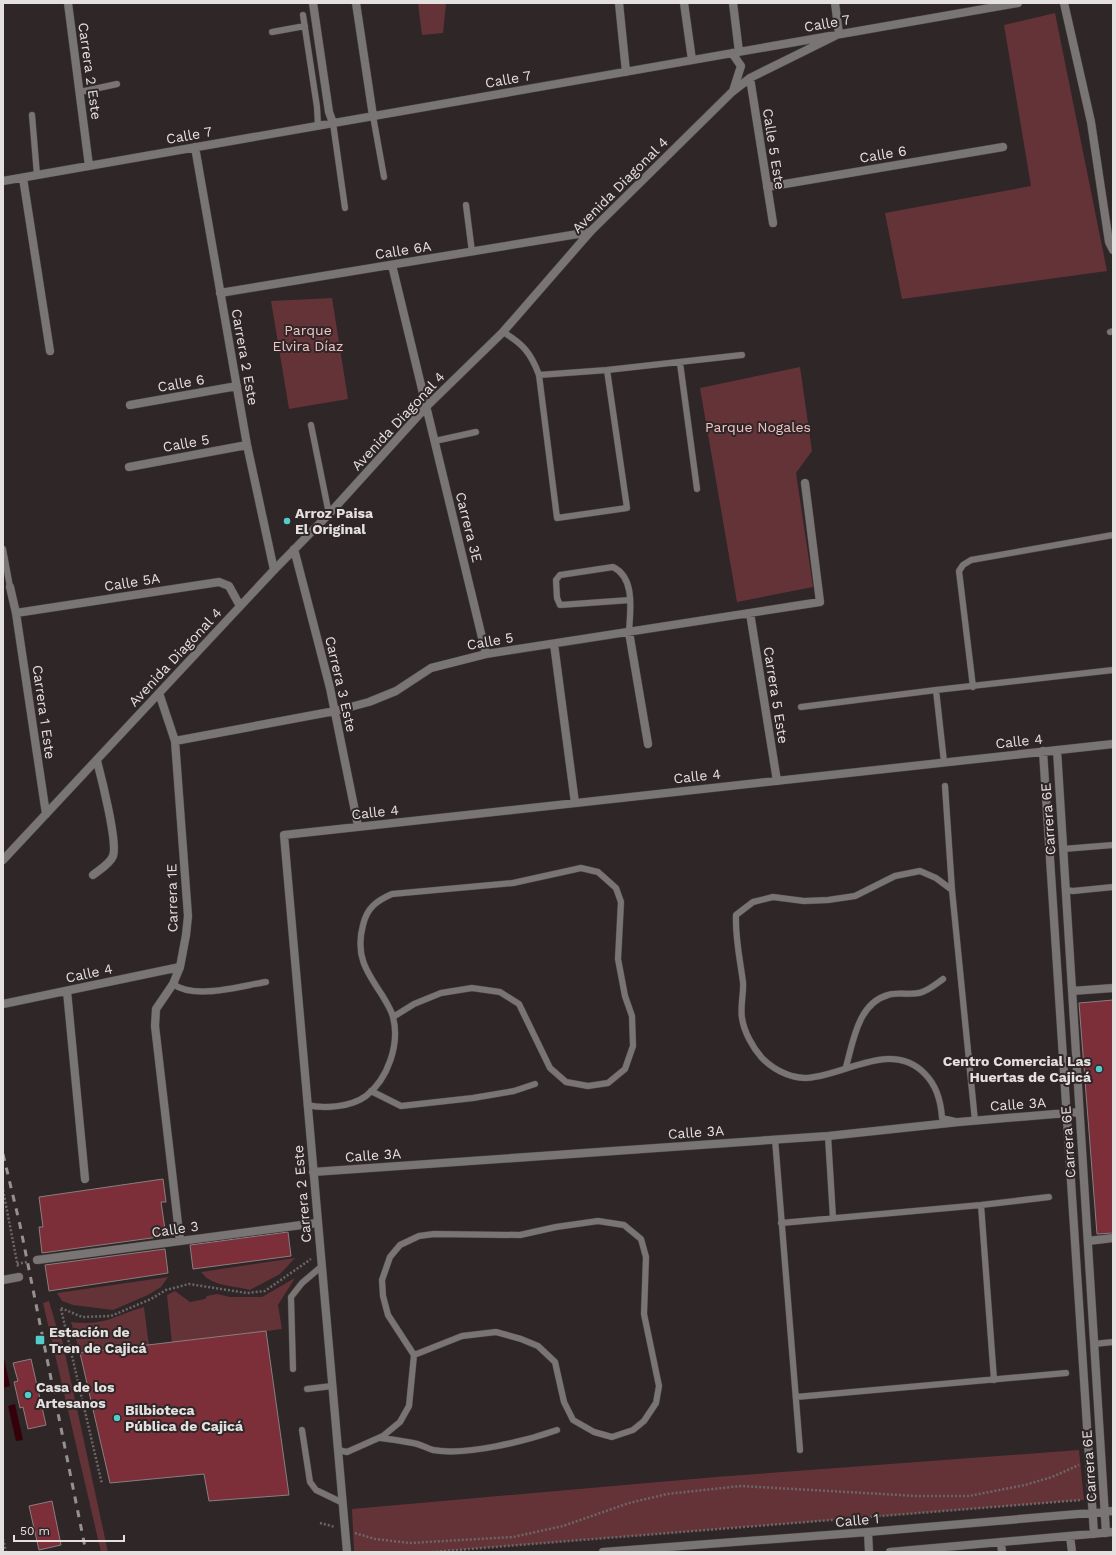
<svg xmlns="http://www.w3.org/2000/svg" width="1116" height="1555" font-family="'Work Sans',sans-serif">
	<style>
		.green { fill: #643338 }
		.water { fill: #340009 }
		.building { fill: #7c2e39; stroke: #887f7f }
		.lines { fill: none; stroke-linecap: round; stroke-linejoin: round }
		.lane-casing { stroke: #4b4445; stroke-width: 7 }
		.street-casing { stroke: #4b4445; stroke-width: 9 }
		.path { stroke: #6d6666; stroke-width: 2.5; stroke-dasharray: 2 2; stroke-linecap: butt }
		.lane { stroke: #7a7575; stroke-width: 6 }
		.street { stroke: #7a7575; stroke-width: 8 }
		.rail { stroke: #979091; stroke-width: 3; stroke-dasharray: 7 7; stroke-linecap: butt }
		.poi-dot { fill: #52cdcc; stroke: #2e2627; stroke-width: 1.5 }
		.labels { text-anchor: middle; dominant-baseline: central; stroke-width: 4; stroke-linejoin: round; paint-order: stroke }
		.street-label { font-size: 14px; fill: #e5e0e0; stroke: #2e2627 }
		.park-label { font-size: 14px; fill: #f2c2c4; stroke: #2e2627 }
		.poi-label { font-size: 14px; font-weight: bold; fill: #e5e0e0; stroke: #2e2627; text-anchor: start }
	</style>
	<rect width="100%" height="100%" fill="#2e2627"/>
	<path class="green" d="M418,3H446L443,33L422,35Z
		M1055,13L1107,271L902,299L885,213L1031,186L1004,25Z
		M332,298L348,399L289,409L271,301Z
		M800,367L812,451L796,473L813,587L737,602L700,388Z
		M295,1258L280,1274L250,1290C233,1285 212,1287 201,1272Z
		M168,1277L161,1287L148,1295L113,1310L73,1305L62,1301L57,1293Z
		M295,1278L278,1305L282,1329L172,1344L167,1295L175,1291L190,1302L205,1299L207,1296L217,1294L230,1297H262Z
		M49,1301L56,1325L61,1335L108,1552H101L43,1303Z
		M144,1307L149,1346L80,1353L71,1322C106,1326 113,1316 144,1307Z
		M1079,1450L1084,1500L432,1552H354L352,1509L716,1477Z"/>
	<path class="water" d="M3,1354L10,1386L3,1388Z
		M15,1404L23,1440L16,1441L8,1406Z"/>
	<path class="building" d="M1113,1000V1233L1097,1234L1079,1003Z
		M163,1179L166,1202H161L166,1236L42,1253L39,1227H43L39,1197Z
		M288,1232L291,1256L193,1269L190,1245Z
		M165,1249L168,1273L49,1291L45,1265Z
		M266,1331L289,1495L209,1501L204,1474L110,1483L80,1353Z
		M31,1359L46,1425L28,1429L23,1407L20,1408L14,1382L18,1381L13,1363Z
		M52,1501L61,1545L39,1550L29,1506Z"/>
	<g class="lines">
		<g class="lane-casing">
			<path id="lane" d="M303,15L317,107L318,126
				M272,32L305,26
				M80,92L117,84
				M32,115L37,175
				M373,116L384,177
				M333,123L345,208
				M466,205L472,252
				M503,332C523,344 531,353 539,375L607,370L742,355
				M1110,332L1113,331
				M680,363L697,489
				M539,375L557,518L627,508L607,370
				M311,425L329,514
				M435,441L476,432
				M3,549L10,587
				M629,632C630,612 636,578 613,567L560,575L556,580L557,598L560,605L630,600
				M973,687L959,571L963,565L971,560L1113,535
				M936,690L944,762
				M801,707L936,690L1113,670
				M945,786L952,890L975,1121
				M1063,849L1113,845
				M952,890L936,878L920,871L895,876L855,896L828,900L804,901L773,897L753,902L736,915C735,938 740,959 743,982C744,993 740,1006 742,1018C744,1032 753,1048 762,1058C775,1071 795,1081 814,1077C850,1072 894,1041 925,1074C937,1086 941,1102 942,1118L955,1121
				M1066,890L1073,891L1113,887
				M173,984C195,1000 240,986 266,982
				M846,1067C853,1042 858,1003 888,995C898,992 909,995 919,993C928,991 936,984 943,979
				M371,1091L401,1106L473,1098L514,1091L535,1084
				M307,1105C325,1109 351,1107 366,1096C388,1079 400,1044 393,1017C391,1009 386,1002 382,995C366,971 355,955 363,925C367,908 376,901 392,894L513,883L581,868L598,872L616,888L621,902L618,959L625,996L632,1016L633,1046L625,1069L608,1083L588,1086L566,1082L550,1068L519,1004L500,992L472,988L441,993L414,1004L393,1017
				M828,1136L833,1218
				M775,1139L800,1450
				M981,1205L994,1380
				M781,1223L981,1205L1049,1197
				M1094,1344L1113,1342
				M293,1369L291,1297L302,1283L322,1266
				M307,1389L332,1386
				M796,1397L1066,1373
				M302,1430L310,1482L316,1490L343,1503
				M380,1438C391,1439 402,1441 413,1443C420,1444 426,1448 433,1450C466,1456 526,1441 557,1430
				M338,1450L347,1452L383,1436L400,1422L409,1406L414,1355L388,1315L383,1296L382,1280L390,1257L400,1245L419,1236L434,1234L520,1235L556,1227L598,1221L624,1225L641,1239L646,1257L644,1314L659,1386L656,1403L644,1421L633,1430L612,1437L594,1432L573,1420L564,1402L555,1362L538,1346L521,1339L496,1332L462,1336L414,1355"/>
		</g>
		<g class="street-casing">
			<path id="street" d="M68,3L89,166
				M313,3L329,112L333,123
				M356,3L373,116
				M619,3L626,72
				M684,3L692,60
				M733,3L739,52
				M1064,3L1091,122L1109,242L1113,250
				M732,53L741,66L733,91
				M750,78L773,223
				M195,147L247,445L274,570
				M23,178L50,351
				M3,181L1018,3
				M767,187L1003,147
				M392,265L486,654
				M220,293L590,232
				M130,405L237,386
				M129,467L247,445
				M294,549L330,688L358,826
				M10,587L16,613L46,814
				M16,613L219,582L229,586L240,606
				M750,613L777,781
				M629,632L648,744
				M554,644L575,803
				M159,693L175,741L188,916L186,935L180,967L173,984L156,1009L155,1026L180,1241
				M175,741L335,711L369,702L396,691L431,668L486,654L820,602L805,483
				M1057,750L1106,1533
				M1043,751L1094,1534
				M3,860L274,570L329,514L426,407L503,332L590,232L732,92L750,78L839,34L835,3
				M93,875C99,870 110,864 113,856C118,843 101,776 97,761
				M67,991L85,1179
				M1072,991L1113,988
				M3,1004L180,967
				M313,1172L828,1136L959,1122L1079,1112
				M1088,1241L1113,1238
				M37,1260L317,1223
				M3,1280L19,1277
				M868,1532L869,1552
				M1070,1536L1072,1552
				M1001,1542L1002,1552
				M347,1552L284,835L1113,744
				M603,1552L868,1532L1113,1511
				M890,1552L1113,1532"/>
		</g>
		<path class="path" d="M3,1190L18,1267
			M17,1264L27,1262
			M61,1308L82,1317L111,1316L151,1299L166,1290L189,1284L247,1293L265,1291L311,1259
			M61,1309L102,1484
			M320,1523L335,1527
			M355,1533L375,1539L410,1543L513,1537L563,1526L629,1503L667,1494L741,1486L917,1496H969L1025,1485L1052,1477L1079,1465
			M3,1539L6,1552
			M432,1552L1081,1500"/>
		<use href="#lane" class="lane"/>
		<use href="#street" class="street"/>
		<path class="rail" d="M3,1154L20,1225L86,1552"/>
	</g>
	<g class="poi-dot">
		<circle cx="287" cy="521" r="4"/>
		<circle cx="1099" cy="1069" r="4"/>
		<rect x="35" y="1335" width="10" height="10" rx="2"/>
		<circle cx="28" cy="1395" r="4"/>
		<circle cx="117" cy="1418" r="4"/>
	</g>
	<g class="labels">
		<g class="street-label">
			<text transform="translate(827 23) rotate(-10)">Calle 7</text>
			<text transform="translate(90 71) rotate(82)">Carrera 2 Este</text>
			<text transform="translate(508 79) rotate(-10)">Calle 7</text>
			<text transform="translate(189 135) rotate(-10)">Calle 7</text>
			<text transform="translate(774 149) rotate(81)">Calle 5 Este</text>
			<text transform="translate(883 154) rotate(-9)">Calle 6</text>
			<text transform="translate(620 185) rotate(-45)">Avenida Diagonal 4</text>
			<text transform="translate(403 250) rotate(-9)">Calle 6A</text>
			<text transform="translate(245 357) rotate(80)">Carrera 2 Este</text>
			<text transform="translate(181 383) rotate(-10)">Calle 6</text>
			<text transform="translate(398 421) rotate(-47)">Avenida Diagonal 4</text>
			<text transform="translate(186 443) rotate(-10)">Calle 5</text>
			<text transform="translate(469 527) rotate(76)">Carrera 3E</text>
			<text transform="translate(132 582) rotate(-9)">Calle 5A</text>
			<text transform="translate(490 641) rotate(-10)">Calle 5</text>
			<text transform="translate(175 657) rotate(-47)">Avenida Diagonal 4</text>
			<text transform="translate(341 684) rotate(77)">Carrera 3 Este</text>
			<text transform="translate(776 695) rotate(81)">Carrera 5 Este</text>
			<text transform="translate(44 712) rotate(82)">Carrera 1 Este</text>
			<text transform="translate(1019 741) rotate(-6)">Calle 4</text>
			<text transform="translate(697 776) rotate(-6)">Calle 4</text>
			<text transform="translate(375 812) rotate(-6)">Calle 4</text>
			<text transform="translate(1048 819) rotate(-94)">Carrera 6E</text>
			<text transform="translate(172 898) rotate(-91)">Carrera 1E</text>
			<text transform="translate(89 973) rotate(-12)">Calle 4</text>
			<text transform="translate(1018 1104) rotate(-4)">Calle 3A</text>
			<text transform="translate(696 1132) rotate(-4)">Calle 3A</text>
			<text transform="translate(1068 1142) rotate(-94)">Carrera 6E</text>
			<text transform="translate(373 1155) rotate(-4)">Calle 3A</text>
			<text transform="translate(302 1194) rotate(-95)">Carrera 2 Este</text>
			<text transform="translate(175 1229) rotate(-8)">Calle 3</text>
			<text transform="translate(1089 1466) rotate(-94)">Carrera 6E</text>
			<text transform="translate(857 1520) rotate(-5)">Calle 1</text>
		</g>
		<g class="park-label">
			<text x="308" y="330">Parque<tspan x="308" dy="16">Elvira Díaz</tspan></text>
			<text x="758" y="427">Parque Nogales</text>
		</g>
		<g class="poi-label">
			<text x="295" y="513">Arroz Paisa<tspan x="295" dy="16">El Original</tspan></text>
			<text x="1091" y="1061" text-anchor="end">Centro Comercial Las<tspan x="1091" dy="16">Huertas de Cajicá</tspan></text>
			<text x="49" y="1332">Estación de<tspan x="49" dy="16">Tren de Cajicá</tspan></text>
			<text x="36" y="1387">Casa de los<tspan x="36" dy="16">Artesanos</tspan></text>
			<text x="125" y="1410">Bilbioteca<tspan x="125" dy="16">Pública de Cajicá</tspan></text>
		</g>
	</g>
	<rect width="1116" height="1555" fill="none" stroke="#e5e0e0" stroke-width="8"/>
	<path d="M14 1535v6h110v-6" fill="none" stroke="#e5e0e0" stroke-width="2"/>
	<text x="20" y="1535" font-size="12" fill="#e5e0e0" stroke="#2e2627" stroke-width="3" paint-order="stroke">50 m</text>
</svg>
